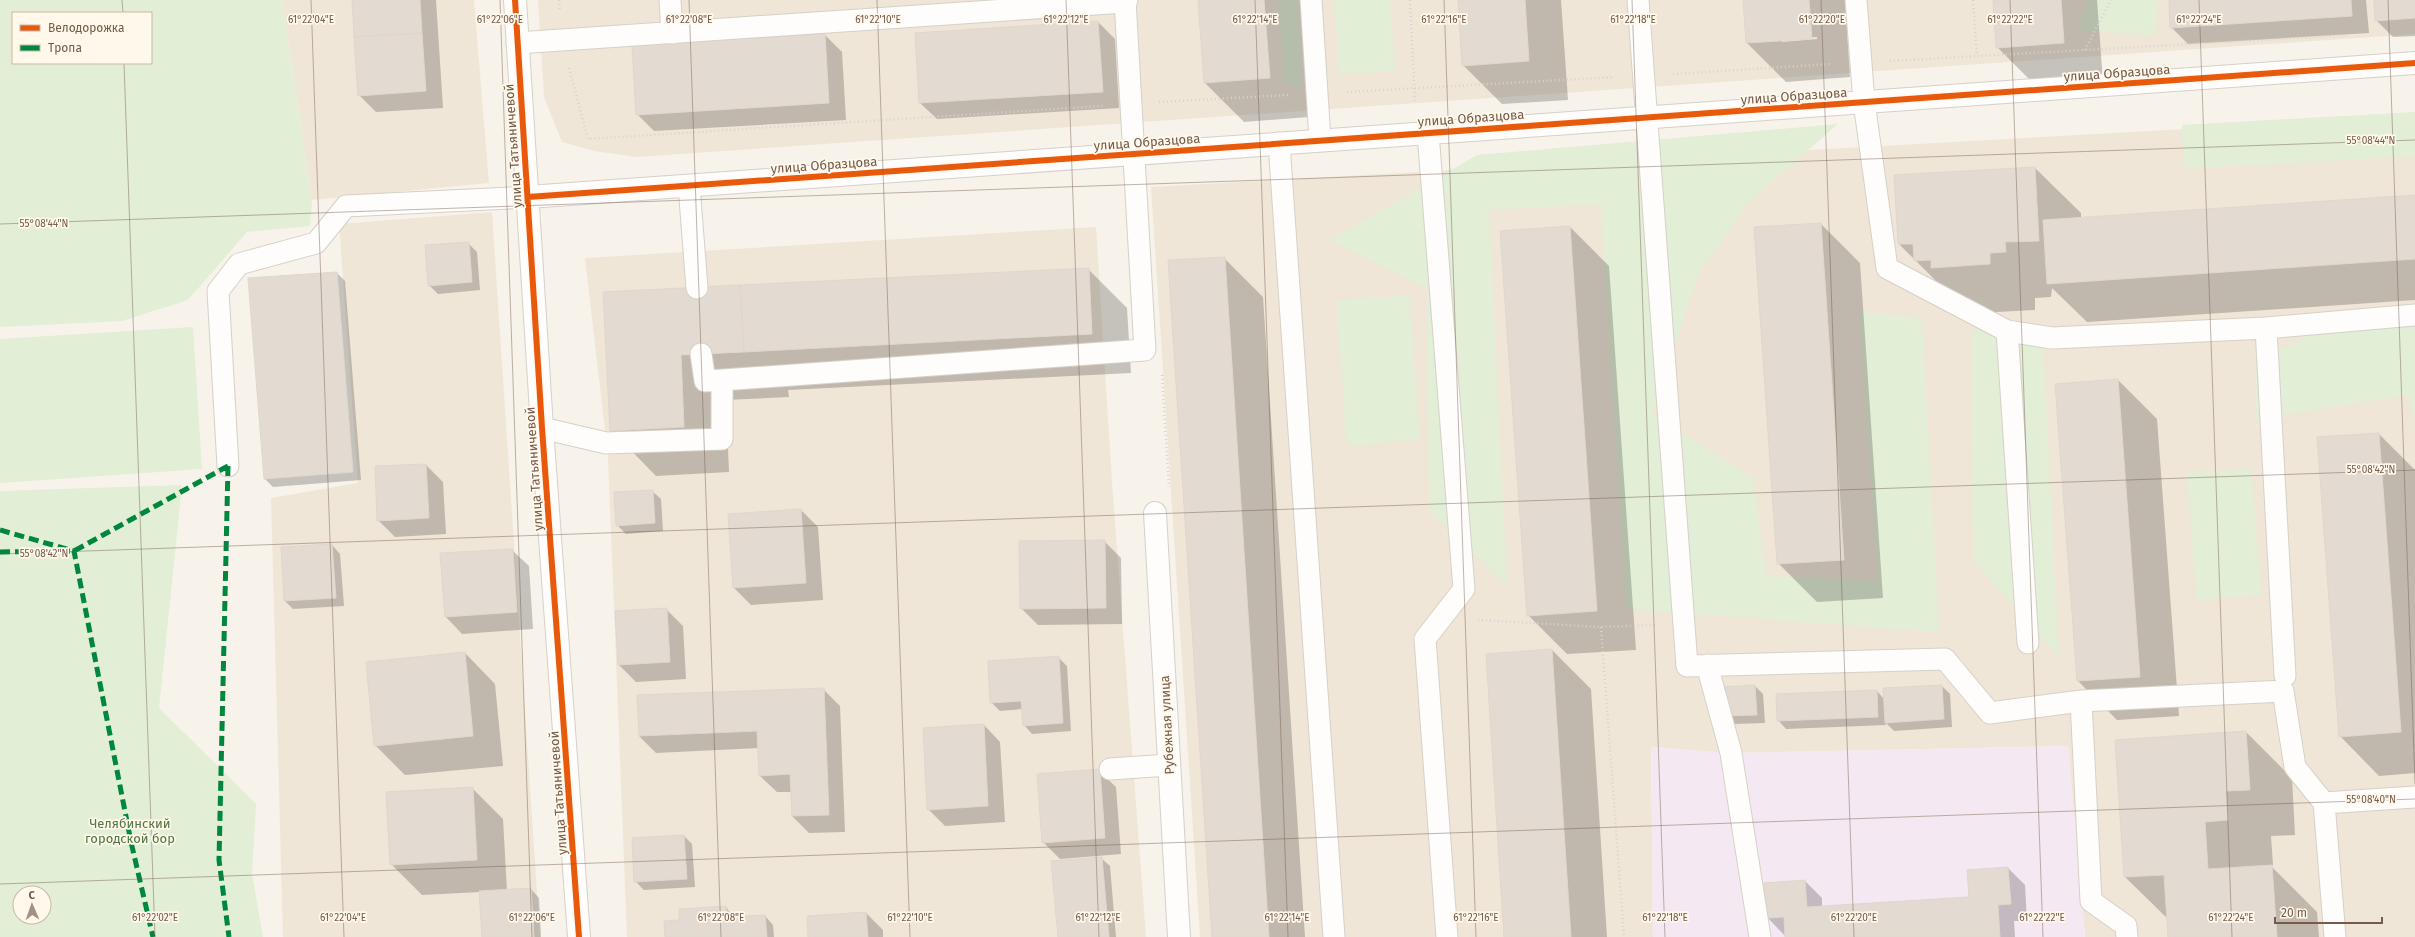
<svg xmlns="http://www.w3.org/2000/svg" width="2415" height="937" font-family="'Fira Sans',sans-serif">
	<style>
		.residential { fill: #f0e6d7 }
		.education { fill: #f4e9f2 }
		.green { fill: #e2eed5; fill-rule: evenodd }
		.shadow { fill: #0003; fill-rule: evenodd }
		.building { fill: #e3dbd2; stroke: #e0d6cc }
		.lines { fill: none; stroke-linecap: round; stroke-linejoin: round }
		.service-casing { stroke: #d6d0c8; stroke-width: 23 }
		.minor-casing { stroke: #d6d0c8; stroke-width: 24 }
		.path { stroke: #d9d2ce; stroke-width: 2.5; stroke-dasharray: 1 3; stroke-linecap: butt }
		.service { stroke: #fefdfc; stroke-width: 21 }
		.minor { stroke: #fefdfc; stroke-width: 22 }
		.quiet { stroke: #00873e; stroke-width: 5; stroke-dasharray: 10 5; stroke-linecap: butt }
		.cycleway-casing { stroke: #fff8eb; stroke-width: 8 }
		.cycleway { stroke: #e8590c; stroke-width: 6 }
		.ticks { fill: none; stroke: #745b4b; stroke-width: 1; stroke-opacity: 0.45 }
		.labels { text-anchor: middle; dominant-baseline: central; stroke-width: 3.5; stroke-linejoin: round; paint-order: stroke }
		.street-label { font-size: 13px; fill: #745b4b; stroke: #fff8eb }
		.park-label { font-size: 13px; fill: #507942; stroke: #fff8eb }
		.ticks-label { font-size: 10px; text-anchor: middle; fill: #745b4b; stroke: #fff8eb; stroke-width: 3.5; stroke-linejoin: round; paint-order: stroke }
	</style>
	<rect width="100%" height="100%" fill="#f7f3ea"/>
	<path class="residential" d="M282,0H474L489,183L312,200Z
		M538,0H2415V34L637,157L594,151L562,142L544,97Z
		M2415,116V937H2085L2068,746L1731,753L1651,747L1653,937H1200L1151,187Z
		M492,212L540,937H283L271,498L358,483L339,224Z
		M1096,227L1112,482L1146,937H627L608,457L585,258Z"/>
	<path class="education" d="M2068,746L2085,937H1653L1651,747L1731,753Z"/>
	<path class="green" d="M0,0H282L312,200L310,226L247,232L188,300L122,321L0,327ZM13,13H151V63H13Z
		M1278,0H1297L1303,85H1285Z
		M1334,0H1390L1395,71L1339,75Z
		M2088,0H2158L2155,36L2077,30Z
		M2415,112V156L2184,169L2182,125Z
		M1838,124L1749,202L1699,273L1652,414L1753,478L1766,576L1878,581L1859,311L1922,318L1939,632L1626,609L1601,204L1489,210L1507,586L1429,510L1427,288L1330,240L1477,155Z
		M1409,295L1420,440L1347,446L1336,301Z
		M2343,314L2415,323V423L2409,395L2255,419V365Z
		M2042,324L2059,657L1973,561L1971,331Z
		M193,327L202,469L0,483V339Z
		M2251,469L2261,595L2197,600L2187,473Z
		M182,485L159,708L256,804L252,874L263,937H0V491ZM20,893H44V917H20Z"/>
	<path class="shadow" d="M353,0H436L443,108L376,112L359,95Z
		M1199,0H1300L1309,117L1244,122L1205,83Z
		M1459,0H1561L1568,100L1502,104L1463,65Z
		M1744,0H1845L1850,77L1786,82L1747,43ZM1817,37V39L1782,42V40Z
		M1994,0H2097L2103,82L2036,86L1997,47Z
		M2170,0H2366L2369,33L2188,44L2171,27Z
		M2375,0H2415V36L2393,37L2376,20Z
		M1098,22L1115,39L1119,108L937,119L920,103Z
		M825,35L842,52L846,120L654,131L637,114Z
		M2035,168L2081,213V219L2415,196V300L2087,322L2052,288L2051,297L2035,298V310L1978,313L1961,306L1899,244Z
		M1821,224L1860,263L1883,598L1817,602L1778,563Z
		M1570,227L1609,266L1636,650L1567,654L1528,615L1501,232Z
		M468,243L477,252L480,290L438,294L429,285Z
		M1224,258L1263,297L1305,937H1213Z
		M1088,269L1127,308L1131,373L788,390L789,397L726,400L729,472L656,476L611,430L604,293Z
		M337,273L345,281L361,480L273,487L264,478Z
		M2118,380L2157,419L2179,716L2117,720L2078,681Z
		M2379,434L2415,470V773L2379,776L2340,736Z
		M426,465L443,482L446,534L395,537L378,520L376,467Z
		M652,491L661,499L663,531L626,534L617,525Z
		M801,510L818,527L823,600L751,605L734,588L729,515Z
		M1104,541L1121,558L1122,624L1038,625L1021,608Z
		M332,545L340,554L344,606L293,609L285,601Z
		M512,550L529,566L533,629L462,634L446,617Z
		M666,609L683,626L686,679L636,682L619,665Z
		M1552,650L1591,689L1607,937H1505Z
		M465,653L495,684L503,766L405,775L375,745Z
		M1058,657L1067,666L1071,731L1032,734L1024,725L1023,709L1000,711L991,702Z
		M1755,686L1763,694L1765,723L1733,724L1724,716Z
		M1942,686L1950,694L1952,727L1894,731L1886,723V725L1786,729L1778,720L1877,691L1884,699Z
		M823,689L840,706L845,832L809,833L792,816L791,792H777L760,776L759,748L656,753L639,736Z
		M984,725L1000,742L1005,822L945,826L928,809Z
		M2246,732L2292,778L2295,835L2271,836L2273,865L2271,866L2317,912L2319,937H2169L2168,919L2125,877Z
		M1099,771L1116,787L1121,854L1060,859L1043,842Z
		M472,788L503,819L507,891L531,889L539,898L541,937H483L480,892L422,895L391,864Z
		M684,836L692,844L695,887L644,890L635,881Z
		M1101,858L1110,866L1116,937H1059Z
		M2008,868L2025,885L2027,921H2014L2015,937H1786L1768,918L1805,881L1822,898V907L1970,898Z
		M726,907L734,918L765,916L773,925L774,937H666L680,921Z
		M866,913L883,930V937H809Z"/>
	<path class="building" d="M352,0H420L422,33L354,37Z
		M1198,0H1264L1270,78L1204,83Z
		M1458,0H1525L1529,61L1462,66Z
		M1743,0H1809L1812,39L1746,43Z
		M1993,0H2061L2064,43L1996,48Z
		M2169,0H2351L2352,16L2170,28Z
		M2374,0H2415V18L2375,21Z
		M1098,21L1103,92L919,103L915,33Z
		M422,33L426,91L358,96L354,37Z
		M825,34L829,103L636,115L632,45Z
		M2035,167L2039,241L2005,242L2006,252L1990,253V264L1931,268V260L1914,261L1913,244H1898L1894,175Z
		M2415,195V259L2047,284L2043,220Z
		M1821,223L1844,560L1777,564L1754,227Z
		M1570,226L1597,611L1527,616L1500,231Z
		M469,242L472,282L428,286L425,245Z
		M1225,257L1269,937H1212L1168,260Z
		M1089,268L1092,334L744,352L740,285Z
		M337,272L353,472L264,479L248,278Z
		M740,285L744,352L681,355L684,427L610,431L603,292Z
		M2118,379L2140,677L2077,681L2055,384Z
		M2379,433L2401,732L2339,737L2317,437Z
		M426,464L429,518L377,521L375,466Z
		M653,490L655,523L616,526L614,492Z
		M801,509L806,583L733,588L728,514Z
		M1105,540L1106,608L1020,609L1019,541Z
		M332,544L336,598L284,601L281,547Z
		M513,549L517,612L445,617L440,553Z
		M667,608L670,662L618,665L615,611Z
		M1552,649L1571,937H1504L1486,654Z
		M465,652L473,736L374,746L366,662Z
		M1059,656L1063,723L1023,726L1021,701L990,703L988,661Z
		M1755,685L1757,715L1723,716L1722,687Z
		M1942,685L1944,719L1885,723L1883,688Z
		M824,688L829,815L792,816L790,774L759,776L757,731L639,736L637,695Z
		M1877,690L1878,717L1777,721L1776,694Z
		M984,724L988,806L927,810L923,728Z
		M2246,731L2250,790L2226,791L2228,820L2205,822L2208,869L2272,865L2277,937H2168L2164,875L2124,877L2115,740Z
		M1100,769L1105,838L1042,843L1037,774Z
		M473,787L477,860L390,865L386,792Z
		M684,835L687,879L634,882L632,838Z
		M1102,857L1109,937H1058L1051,861Z
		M2008,867L2011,904L1998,905L2000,937H1785L1784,917L1767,918L1764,883L1805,880L1807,907L1969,897L1967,870Z
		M531,888L534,937H482L479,891Z
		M726,906L727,917L765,915L767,937H665L664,921L679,920V909Z
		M866,912L868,937H808L807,916Z"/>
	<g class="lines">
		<g class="service-casing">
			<path id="service" d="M670,0L672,33
				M1311,0L1320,140
				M1638,0L1687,666L1945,659L1990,713L2081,701L2283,691L2295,767L2324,803L2415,797
				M1856,0L1864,102L1887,268L2007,331L2052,338L2266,328L2415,315
				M517,43L1125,2L1127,0
				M1428,133L1464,589L1425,639L1447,937
				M1279,143L1334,937
				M689,186L697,288
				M2266,328L2285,676
				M2007,331L2028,643
				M701,354L705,381L722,380
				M542,428L606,443L722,439V380L1145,350L1125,0
				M228,466L218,291L239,264L316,243L346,206L528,197
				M1707,665L1731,753L1760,937
				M2081,701L2091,901L2126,926L2127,937
				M1110,769L1169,765
				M2324,803L2335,937"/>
		</g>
		<g class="minor-casing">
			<path id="minor" d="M515,0L542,428L579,937
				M528,197L2415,63
				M1155,513L1179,937"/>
		</g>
		<path class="path" d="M559,0L560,10
			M1410,0L1415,103
			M1973,0L1977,56
			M2085,50L2111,0
			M1890,61L2349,35
			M569,68L588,139L1103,106
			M1673,74L1831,64
			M1347,92L1614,77
			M1159,102L1288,95
			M1162,375L1169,487
			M1478,620L1601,627L1655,625
			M1601,627L1624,937"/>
		<use href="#service" class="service"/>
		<use href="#minor" class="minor"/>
		<path class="quiet" d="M228,466L219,860L229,937
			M0,530L74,551L131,842L153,937
			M0,552L74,551L228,466"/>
		<g class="cycleway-casing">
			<path id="cycleway" d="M515,0L542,428L579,937
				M528,197L2415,63"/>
		</g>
		<use href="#cycleway" class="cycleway"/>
	</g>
	<path class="ticks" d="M122,0L123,13M311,0L344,937M500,0L532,937M689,0L721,937M877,0L910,937M1066,0L1099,937M1255,0L1288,937M1444,0L1476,937M1632,0L1665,937M1821,0L1854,937M2010,0L2043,937M2199,0L2232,937M2388,0L2415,784M124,63L155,937M0,224L2415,140M0,554L2415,470M0,884L2415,799"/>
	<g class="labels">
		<g class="street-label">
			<text transform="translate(2117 73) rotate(-4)">улица Образцова</text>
			<text transform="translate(1794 96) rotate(-4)">улица Образцова</text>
			<text transform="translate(1471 118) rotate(-4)">улица Образцова</text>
			<text transform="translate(1147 142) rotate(-4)">улица Образцова</text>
			<text transform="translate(513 146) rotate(-94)">улица Татьяничевой</text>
			<text transform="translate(824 165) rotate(-4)">улица Образцова</text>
			<text transform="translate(534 469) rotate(-94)">улица Татьяничевой</text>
			<text transform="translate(1167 725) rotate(-93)">Рубежная улица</text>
			<text transform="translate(558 793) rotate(-94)">улица Татьяничевой</text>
		</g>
		<g class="park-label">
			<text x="130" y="823">Челябинский<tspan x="130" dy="15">городской бор</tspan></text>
		</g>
	</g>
	<g class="ticks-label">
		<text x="311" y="23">61°22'04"E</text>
		<text x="500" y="23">61°22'06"E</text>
		<text x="689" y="23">61°22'08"E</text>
		<text x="878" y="23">61°22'10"E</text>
		<text x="1066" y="23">61°22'12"E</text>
		<text x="1255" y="23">61°22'14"E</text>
		<text x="1444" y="23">61°22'16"E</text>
		<text x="1633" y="23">61°22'18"E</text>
		<text x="1822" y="23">61°22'20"E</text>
		<text x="2010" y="23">61°22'22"E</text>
		<text x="2199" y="23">61°22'24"E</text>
		<text x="2371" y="144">55°08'44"N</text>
		<text x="44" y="227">55°08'44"N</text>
		<text x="2371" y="473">55°08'42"N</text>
		<text x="44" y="557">55°08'42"N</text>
		<text x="2371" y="803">55°08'40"N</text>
		<text x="155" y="921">61°22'02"E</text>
		<text x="343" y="921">61°22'04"E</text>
		<text x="532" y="921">61°22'06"E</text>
		<text x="721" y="921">61°22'08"E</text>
		<text x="910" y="921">61°22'10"E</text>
		<text x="1098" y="921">61°22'12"E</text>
		<text x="1287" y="921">61°22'14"E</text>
		<text x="1476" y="921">61°22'16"E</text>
		<text x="1665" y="921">61°22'18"E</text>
		<text x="1854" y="921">61°22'20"E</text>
		<text x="2042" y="921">61°22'22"E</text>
		<text x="2231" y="921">61°22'24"E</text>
	</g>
	<rect x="12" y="12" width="140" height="52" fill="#fff8eb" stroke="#c7b9ab"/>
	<rect x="20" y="25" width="20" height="6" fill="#e8590c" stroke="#c7b9ab"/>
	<text x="48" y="32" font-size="12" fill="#745b4b">Велодорожка</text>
	<rect x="20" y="45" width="20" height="6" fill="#00873e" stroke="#c7b9ab"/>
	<text x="48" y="52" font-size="12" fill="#745b4b">Тропа</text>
	<g transform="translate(32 905) rotate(358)"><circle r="19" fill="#fff8eb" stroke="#c7b9ab"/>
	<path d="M0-3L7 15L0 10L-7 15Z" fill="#a29083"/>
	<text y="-6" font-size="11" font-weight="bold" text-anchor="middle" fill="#745b4b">С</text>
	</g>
	<path d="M2275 917v6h107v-6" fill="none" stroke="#745b4b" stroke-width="2"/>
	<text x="2281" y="917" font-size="12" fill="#745b4b" stroke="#fff8eb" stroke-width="3" paint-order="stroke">20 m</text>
</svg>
